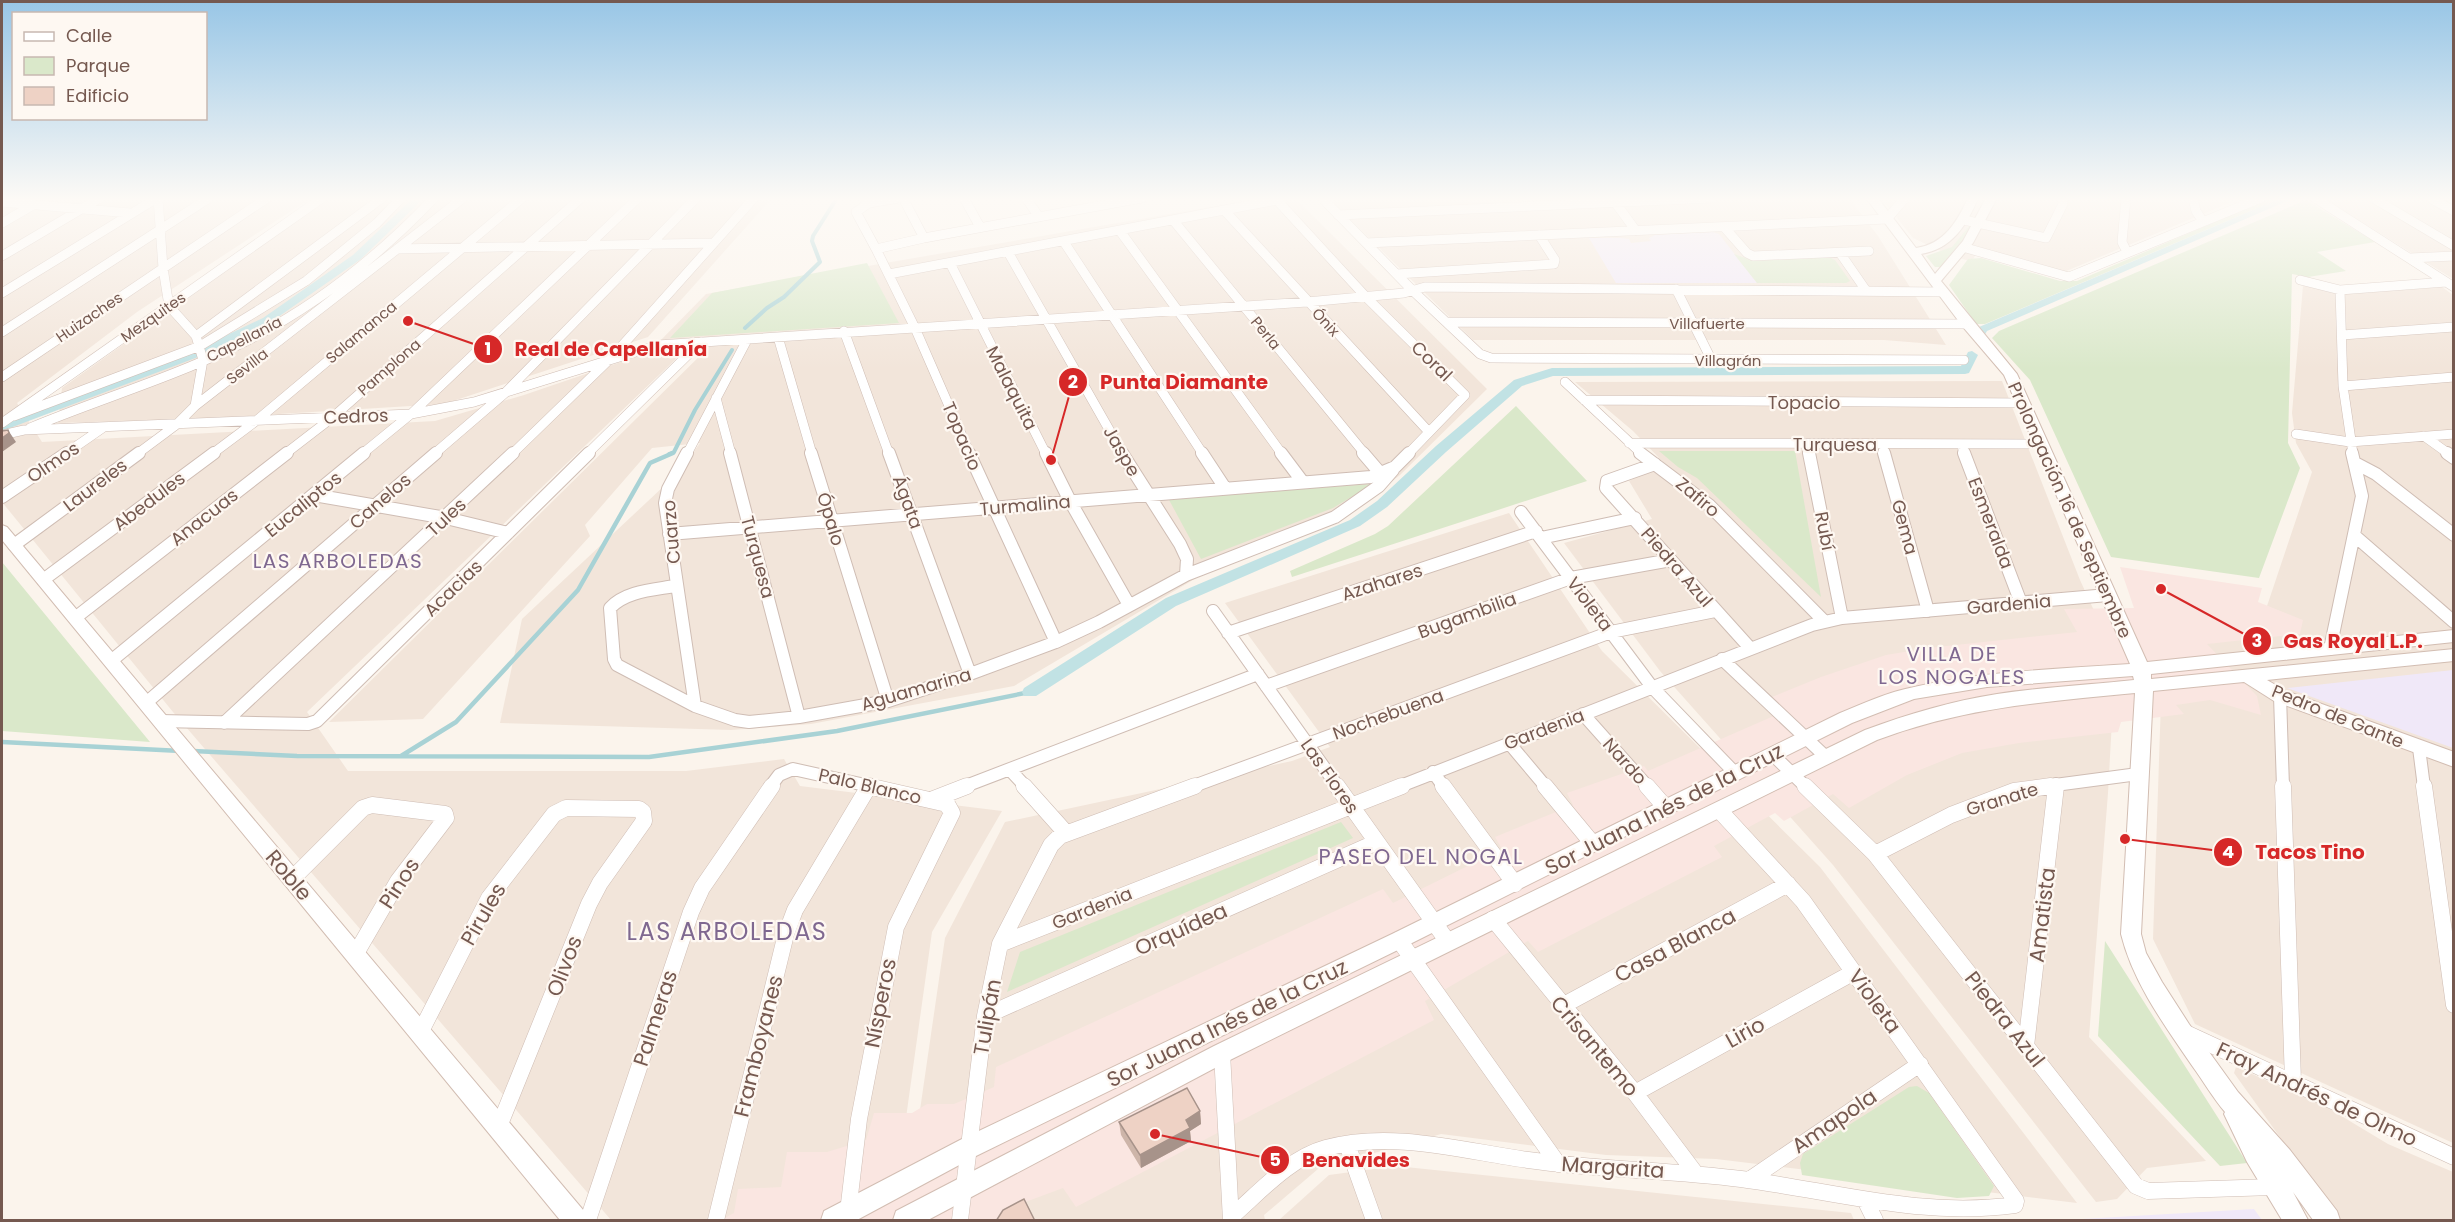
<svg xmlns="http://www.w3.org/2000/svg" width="2455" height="1222" font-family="Poppins,sans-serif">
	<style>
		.residential { fill: #f2e5da }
		.commercial { fill: #fae6e1 }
		.education { fill: #f0e8f8 }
		.green { fill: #dae8ca }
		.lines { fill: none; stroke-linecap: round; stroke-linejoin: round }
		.stream-far1 { stroke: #a8d2d5; stroke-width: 4 }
		.stream { stroke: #a8d2d5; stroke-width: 4.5 }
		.canal { fill: #c1e2e4; fill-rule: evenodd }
		.street-far2-casing { stroke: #cfbdb4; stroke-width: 10 }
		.street-far1-casing { stroke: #cfbdb4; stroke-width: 14 }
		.street-casing { stroke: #cfbdb4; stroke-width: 17 }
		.secondary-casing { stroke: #d2bdb2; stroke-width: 2 }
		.street-far2 { stroke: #fff; stroke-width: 9 }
		.street-far1 { stroke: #fff; stroke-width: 12 }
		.street { stroke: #fff; stroke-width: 16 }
		.secondary { fill: #fff; fill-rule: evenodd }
		.wall { fill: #cdb5a9 }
		.shaded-wall { fill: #a7938a }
		.building { fill: #eed2c5; stroke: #a7938a; stroke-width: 1.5 }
		.labels { text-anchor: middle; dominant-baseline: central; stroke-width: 4.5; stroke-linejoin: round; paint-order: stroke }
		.far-street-label { font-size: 15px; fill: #755950; stroke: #fef8f2 }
		.street-label { font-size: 18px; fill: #755950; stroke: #fef8f2 }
		.neighbourhood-label { font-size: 20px; letter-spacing: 1.5px; fill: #7f6890; stroke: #fef8f2 }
		.near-street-label { font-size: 21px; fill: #755950; stroke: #fef8f2 }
		.quarter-label { font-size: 21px; letter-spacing: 1.5px; fill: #7f6890; stroke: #fef8f2 }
		.near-neighbourhood-label { font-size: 24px; letter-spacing: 1.5px; fill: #7f6890; stroke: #fef8f2 }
		.leader { fill: none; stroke: #d62828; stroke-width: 2 }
		.callout-dot { fill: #d62828; stroke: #fef8f2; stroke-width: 2 }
		.mark-label { font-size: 18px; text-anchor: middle; font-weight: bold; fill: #fff }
		.callout-label { font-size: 20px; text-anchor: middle; font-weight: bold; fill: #d62828; stroke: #fef8f2; stroke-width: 4.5; stroke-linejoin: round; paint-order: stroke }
	</style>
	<rect width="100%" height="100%" fill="#fbf4ec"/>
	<path class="residential" d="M2,198H311L137,312L17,403L42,442L435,421L524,395L659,349L681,354L307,712L348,771H686L784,759L800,786L1002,811L932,932L905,1125L734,1220H611L173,712L2,502Z
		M329,198H772L648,337L444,404L197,419L58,423L62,388Z
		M1262,198H1295L1487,389L1400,475L1358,508L1198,577L1014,686L811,724L731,730L500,723L522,619L679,472L700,443L652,448L585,525L590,536L423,719L329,722L717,339L659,342L706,294Z
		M1328,198H1849L1878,236L1946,345L1884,340H1473Z
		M1881,198H2241L2064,272L1978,249L1972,262L1945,253L1913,238Z
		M2341,198H2453V279L2327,200Z
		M2303,286L2349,294L2442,287L2453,295V1143L2195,1024L2153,939L2161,701L2138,624L2265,612L2312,472L2296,443L2292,413Z
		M2002,381L2080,580L2113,652L2112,720L2108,793L2089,1037L2206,1161L2147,1168L2117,1199L2096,1202L1833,865L1660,671L1564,543L1652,519L1629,481L1664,463L1633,431L1575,382Z
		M1509,513L1602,651L1820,867L2077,1203L1716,1159L1606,1155L1441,1134L1318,1169L1264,1215L1265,1220H904L945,938L1005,822L1292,761L1330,747L1225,603Z
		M2236,1067L2323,1105L2388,1144L2453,1172V1220H2339L2234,1073Z
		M1396,1166L1851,1213L1854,1220H1279L1329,1175Z"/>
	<path class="commercial" d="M2120,567L2262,588L2258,602L2303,620L2300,634L2207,644L2257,696L2261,715L2210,700L2176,705L2184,714L2121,722L2118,732L2019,743L1962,753L1907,775L1849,808L1833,794L1784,821L1775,813L1714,846L1722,857L1538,952L1528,941L1425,1001L1434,1020L1076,1207L1063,1188L1020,1204L1028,1220H721L734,1213L738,1189L781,1187L787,1152H827L866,1140L874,1113H912L927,1104H954L994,1087L996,1067L1383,889L1393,903L1502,849L1495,837L1573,805L1567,793L1644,766L1648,771L1785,711L1772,697L1821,677L1886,655L1928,648L2077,632L2064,609L2134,608Z"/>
	<path class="education" d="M1712,232L1719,234L1757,283H1616L1589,238H1621L1629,239L1631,243L1651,241L1649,238L1655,235Z
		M2453,670V748L2287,688H2288Z
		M2254,1209L2262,1220H2065Z"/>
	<path class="green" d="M2271,198H2281L1985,324H1976L1949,285L1968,259L1981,258L2060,281H2077Z
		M2306,200L2375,242L2317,252L2346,271L2308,277L2292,274L2288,443L2300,468L2259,578L2111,557L2030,380L1992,338L1999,331Z
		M1970,225L1976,228L1943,267H1935L1926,256L1952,247Z
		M1734,254L1754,261L1829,257L1835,260L1850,281L1846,283H1757Z
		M867,263L899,323L670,338L712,293Z
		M1516,406L1587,481L1292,577L1290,571L1375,534L1388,526Z
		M1659,451H1795L1821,597L1697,478L1678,467Z
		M1373,484L1333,508L1201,559L1168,498Z
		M2,562L150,742L2,731Z
		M1341,822L1353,838L1007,992L1020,952Z
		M2105,941L2247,1163L2220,1166L2098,1036Z
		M1917,1086L1929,1093L1994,1186L1989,1196L1957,1198L1802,1175L1800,1163L1803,1154L1909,1087Z"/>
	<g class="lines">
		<path class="stream-far1" d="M745,328L767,308L784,297L820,262L812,241L813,236L837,198
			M669,454L674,452L695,410L732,350"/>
		<path class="stream" d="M2,742L181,751
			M193,751L297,756L649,757L837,731L1030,692
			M401,756L456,722L578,590L650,463L673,453"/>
		<path class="canal" d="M413,198H424L361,259L271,322L214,351L2,431V423L206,345L263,318L353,255Z
			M2281,198H2294L1987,331L1984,336L1980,338L1974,334L1979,327Z
			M1972,351L1978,355L1969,373L1965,374L1553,376L1522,386L1446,452L1387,507L1360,526L1176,606L1036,696H1024L1022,692L1024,688L1166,598L1350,520L1377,501L1436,446L1514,380L1552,368L1961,366L1968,352Z"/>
		<g class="street-far2-casing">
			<path id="street-far2" d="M158,198L163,268L169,306L196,336L203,360L195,406
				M903,198L924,238L876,249L915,328L970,454
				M964,198L980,227
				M1026,198L1039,217
				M1275,198L1366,297L1465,395L1408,454
				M1322,198L1412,290L1480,354L1491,358L1964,360
				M1612,198L1636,231
				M2126,198L2122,242L2127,252
				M2193,198L2196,211L2202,220
				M2315,198L2454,287
				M2373,198L2454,246
				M2430,198L2454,211
				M2,202L130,213
				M1224,210L1429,432
				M1338,215L1711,198
				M1173,220L1365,454
				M1964,220L2046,238L2063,204L2062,198
				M2,223L33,205
				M1724,227L1747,253L1753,256L1869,251
				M1120,231L1282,454
				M924,238L1142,198
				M1064,242L1203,454
				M1366,243L1887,219L1905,198
				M1966,248L2069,277L2261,198
				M397,249L714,243
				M876,249L856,212L869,203L899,198
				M1008,252L1123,454
				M1840,253L1865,289
				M2,256L100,198
				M2410,258L2454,256
				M950,263L1046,454
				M889,274L1277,200
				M1397,274L1554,264L1555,260L1539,235
				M2300,280L2340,290L2446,282
				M1676,289L1711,359
				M2340,290L2343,386L2353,454
				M2,293L157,198
				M1446,322L1967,324
				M844,331L889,454
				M2,332L209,198
				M2342,335L2454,327
				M196,336L382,198
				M778,337L812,454
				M2,377L267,198
				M1565,382L1642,454
				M2343,386L2454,377
				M716,398L731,454
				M1584,400L2024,403
				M14,416L200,346L306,281L377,223L401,198
				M2,423L322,198
				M30,428C97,400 168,379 234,347C310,311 376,259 434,198
				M2296,434L2350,442L2454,434
				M2,435L24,430L411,414L474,402L658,345L1307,302L1404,293L1425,287L1943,292
				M2424,436L2449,454
				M1629,443L2041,444
				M1807,444L1809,454
				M1882,444L1885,454
				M1961,444L1965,454
				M65,454L104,427
				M137,454L176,425L195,406L463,198
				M212,454L256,421L522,198
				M285,454L333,417L581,198
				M362,454L411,414L638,198
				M434,454L505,393L696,198
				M512,454L611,358L754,198
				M587,454L701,342
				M687,454L747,340"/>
		</g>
		<g class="street-far1-casing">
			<path id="street-far1" d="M687,453L668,489L665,503L695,706
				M730,453L799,717
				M811,453L888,701
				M889,453L970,674
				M969,453L1056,642
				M1046,453L1070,501L1129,605
				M1202,453L1225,488
				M1281,453L1302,481
				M1363,453L1381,474
				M1640,453L1709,505L1824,621
				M1809,453L1842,618
				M1884,453L1928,611
				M1964,453L2021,603
				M2447,453L2454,458
				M1655,464L1607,481L1606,488L1750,648
				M2357,464L2376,474L2454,535
				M314,495L446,518L508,533
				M2,497L67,453
				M1521,512L1652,687L1736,774
				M669,534L1371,477L1395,467L1409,453
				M2355,536L2454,622
				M1541,538L1635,518
				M14,545L139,453
				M1186,575L1335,517L1379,486L1393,470
				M43,580L214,453
				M675,586C653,590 626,591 610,608L614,659L617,665L695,706L735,720L749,722L799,717L888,701L970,674L1056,642L1099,622L1186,575L1187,559L1180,544L1122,453
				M1213,611L1338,787
				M75,618L287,453
				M1228,633L1536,531
				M2330,649L2362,496L2352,453
				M1722,659L1826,757
				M111,661L364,453
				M1266,686L1571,578L1671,560
				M2280,696L2283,787
				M146,703L436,453
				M1583,714L1648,787
				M160,721L308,724L317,721L589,453
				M224,723L513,453
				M1509,743L1546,787
				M2419,748L2424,787
				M1773,755L1806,787
				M1010,770L1026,787
				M1433,772L1444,787
				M770,787L779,775L793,769L874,787
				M869,787L870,785
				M963,787L1258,674
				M1191,787L1611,632L1715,611
				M1398,787L1812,625L1842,618L2108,595
				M2040,787L2138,774
				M2056,787V784"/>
		</g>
		<g class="street-casing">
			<path id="street" d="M1024,786L1066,833
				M1337,786L1448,942
				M1443,786L1515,884
				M1545,786L1593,844
				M1647,786L1667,809
				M1805,786L1875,854L2136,1186L2148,1191L2274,1187
				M2283,786L2293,1081
				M2424,786L2454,1005
				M931,800L967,786
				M1875,854L1951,815L2014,791L2051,786
				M292,879L363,808L372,805L445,814L446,818L398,881L355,955
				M1493,919L1635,1093L1696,1174
				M1399,940L1558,1164
				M1000,944L1402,786
				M1562,1006L1788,884
				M985,1016L1377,842
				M2188,1034L2454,1157
				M419,1035L489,898L554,814L566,808L639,809L643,812L644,821L600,883L589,904L498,1129
				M2026,1046L2056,786
				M1222,1053L1231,1220
				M1635,1093L1854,972
				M1347,1144L1374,1220
				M1749,1180L1920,1064
				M1866,1202L1875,1220
				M848,1212L859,1119L896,927L952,813L947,804L868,786
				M1231,1217C1259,1193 1289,1158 1326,1148C1392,1130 1463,1151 1528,1160C1599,1170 1670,1170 1741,1179C1833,1191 1922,1218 2015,1205L2016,1201L1803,901L1720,811
				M588,1220L691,912L702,888L772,786
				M716,1220L786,934L795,910L869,786
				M960,1220L985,1016L1000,944L1051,845L1060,836L1195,786"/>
		</g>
		<g class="secondary-casing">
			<path id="secondary" d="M1866,198H1878L1916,248C1944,244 1957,222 1968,198H1978C1967,225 1952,249 1921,254L1935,274L1963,241L1986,198H1997L1973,243L1941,281L2017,374L2147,662L2454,630V642L2151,674V679L2454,649V661L2267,680L2286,691L2454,752V767L2274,701L2244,682L2153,691L2141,934L2146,953L2162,982L2189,1024L2238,1092L2290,1150L2337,1211L2340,1220H2313L2293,1192L2308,1220H2282L2247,1162L2224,1114L2225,1112C2213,1098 2204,1082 2193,1067C2165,1026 2133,983 2121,934L2135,693C2044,702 1964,707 1877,740L1230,1060L928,1220H893L896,1211L1214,1046L1865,730C1908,714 1952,701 1997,694C2042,687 2089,685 2134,680L2133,676L1987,687L1914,699L1852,723L1406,946L976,1156L857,1220H821L824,1211L960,1140L1392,934L1840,713C1864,703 1888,692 1914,687C1984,671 2058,669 2130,664L2004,375L1963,327Z
				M2,525L7,527L584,1211L587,1220H560L2,540Z"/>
		</g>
		<use href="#street-far2" class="street-far2"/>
		<use href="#street-far1" class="street-far1"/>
		<use href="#street" class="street"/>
		<use href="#secondary" class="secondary"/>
	</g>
	<path class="wall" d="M1200,1111L1201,1124L1190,1131L1191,1141L1141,1168L1121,1135L1119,1122Z"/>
	<path class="shaded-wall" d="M8,430L16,442L2,452V438Z
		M1200,1111L1201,1124L1190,1131L1191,1141L1141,1168L1140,1155L1186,1120Z"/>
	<path class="building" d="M8,430L9,433L2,438V431Z
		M1187,1088L1200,1111L1186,1120L1190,1128L1140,1155L1119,1122Z
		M1024,1199L1035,1221H996L1003,1210Z"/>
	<linearGradient id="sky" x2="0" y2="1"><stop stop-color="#98c6e6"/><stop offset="0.54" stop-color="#fdfaf6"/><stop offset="1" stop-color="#fdfaf6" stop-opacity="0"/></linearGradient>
	<rect width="2455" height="369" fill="url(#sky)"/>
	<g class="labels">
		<g class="far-street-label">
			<text transform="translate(89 317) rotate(-34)">Huizaches</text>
			<text transform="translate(153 317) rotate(-35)">Mezquites</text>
			<text transform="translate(1326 322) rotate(47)">Ónix</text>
			<text x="1707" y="323">Villafuerte</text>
			<text transform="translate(361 332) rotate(-40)">Salamanca</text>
			<text transform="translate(1266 333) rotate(51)">Perla</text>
			<text transform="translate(244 339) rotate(-27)">Capellanía</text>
			<text x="1728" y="360">Villagrán</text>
			<text transform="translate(247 366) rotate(-38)">Sevilla</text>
			<text transform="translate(389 367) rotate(-41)">Pamplona</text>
		</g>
		<g class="street-label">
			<text transform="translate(1432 361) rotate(44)">Coral</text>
			<text transform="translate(1012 388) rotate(63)">Malaquita</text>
			<text x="1804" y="402">Topacio</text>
			<text transform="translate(356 416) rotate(-2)">Cedros</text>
			<text transform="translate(962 436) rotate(67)">Topacio</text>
			<text x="1835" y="444">Turquesa</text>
			<text transform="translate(1122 451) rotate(60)">Jaspe</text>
			<text transform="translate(53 462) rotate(-34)">Olmos</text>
			<text transform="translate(95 485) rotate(-37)">Laureles</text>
			<text transform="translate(1698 497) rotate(40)">Zafiro</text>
			<text transform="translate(149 501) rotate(-37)">Abedules</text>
			<text transform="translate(380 501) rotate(-41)">Canelos</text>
			<text transform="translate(908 502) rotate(70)">Ágata</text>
			<text transform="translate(303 504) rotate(-39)">Eucaliptos</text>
			<text transform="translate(1025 505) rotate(-5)">Turmalina</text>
			<text transform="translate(2070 510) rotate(66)">Prolongación 16 de Septiembre</text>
			<text transform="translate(204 517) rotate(-38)">Anacuas</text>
			<text transform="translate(446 517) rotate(-43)">Tules</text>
			<text transform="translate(831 519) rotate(73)">Ópalo</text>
			<text transform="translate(1991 523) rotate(69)">Esmeralda</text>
			<text transform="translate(1905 527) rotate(75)">Gema</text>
			<text transform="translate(1825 531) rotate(79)">Rubí</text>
			<text transform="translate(671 532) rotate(-95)">Cuarzo</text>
			<text transform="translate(758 557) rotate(75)">Turquesa</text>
			<text transform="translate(1677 567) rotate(49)">Piedra Azul</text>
			<text transform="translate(1382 582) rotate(-18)">Azahares</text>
			<text transform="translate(453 588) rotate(-44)">Acacias</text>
			<text transform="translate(1590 604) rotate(53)">Violeta</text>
			<text transform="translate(2009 604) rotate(-5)">Gardenia</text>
			<text transform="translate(1467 615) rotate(-20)">Bugambilia</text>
			<text transform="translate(916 689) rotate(-16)">Aguamarina</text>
			<text transform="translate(1388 714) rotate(-20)">Nochebuena</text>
			<text transform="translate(2338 716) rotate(22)">Pedro de Gante</text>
			<text transform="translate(1544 729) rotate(-21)">Gardenia</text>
			<text transform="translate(1625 761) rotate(48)">Nardo</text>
			<text transform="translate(1330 776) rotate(55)">Las Flores</text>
			<text transform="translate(870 786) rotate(13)">Palo Blanco</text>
			<text transform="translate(2002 799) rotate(-17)">Granate</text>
			<text transform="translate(1092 908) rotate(-22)">Gardenia</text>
		</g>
		<g class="neighbourhood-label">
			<text x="338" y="561">LAS ARBOLEDAS</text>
			<text x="1952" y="654">VILLA DE<tspan x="1952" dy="23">LOS NOGALES</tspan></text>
		</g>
		<g class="near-street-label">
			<text transform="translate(1664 809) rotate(-27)">Sor Juana Inés de la Cruz</text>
			<text transform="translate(289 875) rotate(50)">Roble</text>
			<text transform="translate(399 883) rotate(-57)">Pinos</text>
			<text transform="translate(483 914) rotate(-60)">Pirules</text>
			<text transform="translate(2042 915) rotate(-83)">Amatista</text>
			<text transform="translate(1181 929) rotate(-24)">Orquídea</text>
			<text transform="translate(1675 945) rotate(-28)">Casa Blanca</text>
			<text transform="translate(564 966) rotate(-69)">Olivos</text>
			<text transform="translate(1875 1001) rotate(54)">Violeta</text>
			<text transform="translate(880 1003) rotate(-79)">Nísperos</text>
			<text transform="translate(987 1017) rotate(-80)">Tulipán</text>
			<text transform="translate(655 1018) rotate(-72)">Palmeras</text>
			<text transform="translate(2005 1019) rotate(52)">Piedra Azul</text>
			<text transform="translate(1227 1023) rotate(-26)">Sor Juana Inés de la Cruz</text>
			<text transform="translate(1745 1032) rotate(-29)">Lirio</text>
			<text transform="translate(758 1046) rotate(-76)">Framboyanes</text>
			<text transform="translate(1595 1046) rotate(50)">Crisantemo</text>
			<text transform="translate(2317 1094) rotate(25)">Fray Andrés de Olmo</text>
			<text transform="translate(1834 1121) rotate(-34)">Amapola</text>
			<text transform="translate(1613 1167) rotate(4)">Margarita</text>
		</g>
		<g class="quarter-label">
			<text x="1421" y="856">PASEO DEL NOGAL</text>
		</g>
		<g class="near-neighbourhood-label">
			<text x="727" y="931">LAS ARBOLEDAS</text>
		</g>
	</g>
	<path class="leader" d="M408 321L488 349M1051 460L1073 382M2161 589L2257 641M2125 839L2228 852M1155 1134L1275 1160"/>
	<g class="callout-dot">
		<circle cx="408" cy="321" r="6"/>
		<circle cx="1051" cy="460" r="6"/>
		<circle cx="2161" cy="589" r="6"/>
		<circle cx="2125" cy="839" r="6"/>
		<circle cx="1155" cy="1134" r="6"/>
		<circle cx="488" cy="349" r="15"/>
		<circle cx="1073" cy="382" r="15"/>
		<circle cx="2257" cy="641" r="15"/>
		<circle cx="2228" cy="852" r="15"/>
		<circle cx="1275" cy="1160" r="15"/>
	</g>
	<g class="mark-label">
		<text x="488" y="355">1</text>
		<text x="1073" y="388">2</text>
		<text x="2257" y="647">3</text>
		<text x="2228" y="858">4</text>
		<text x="1275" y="1166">5</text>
	</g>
	<g class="callout-label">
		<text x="611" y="356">Real de Capellanía</text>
		<text x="1184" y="389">Punta Diamante</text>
		<text x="2353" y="648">Gas Royal L.P.</text>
		<text x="2310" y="859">Tacos Tino</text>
		<text x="1356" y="1167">Benavides</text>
	</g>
	<rect width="2455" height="1222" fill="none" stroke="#755950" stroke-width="6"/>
	<rect x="12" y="12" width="195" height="108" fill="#fef8f2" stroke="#c7b8b1" stroke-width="1.5"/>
	<rect x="24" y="32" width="30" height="9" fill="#ffffff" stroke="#c7b8b1" stroke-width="1.5"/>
	<text x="66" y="42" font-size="18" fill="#755950">Calle</text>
	<rect x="24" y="57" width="30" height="18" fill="#dae8ca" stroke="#c7b8b1" stroke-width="1.5"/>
	<text x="66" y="72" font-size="18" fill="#755950">Parque</text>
	<rect x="24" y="87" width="30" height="18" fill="#eed2c5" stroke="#c7b8b1" stroke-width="1.5"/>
	<text x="66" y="102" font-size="18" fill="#755950">Edificio</text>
</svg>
